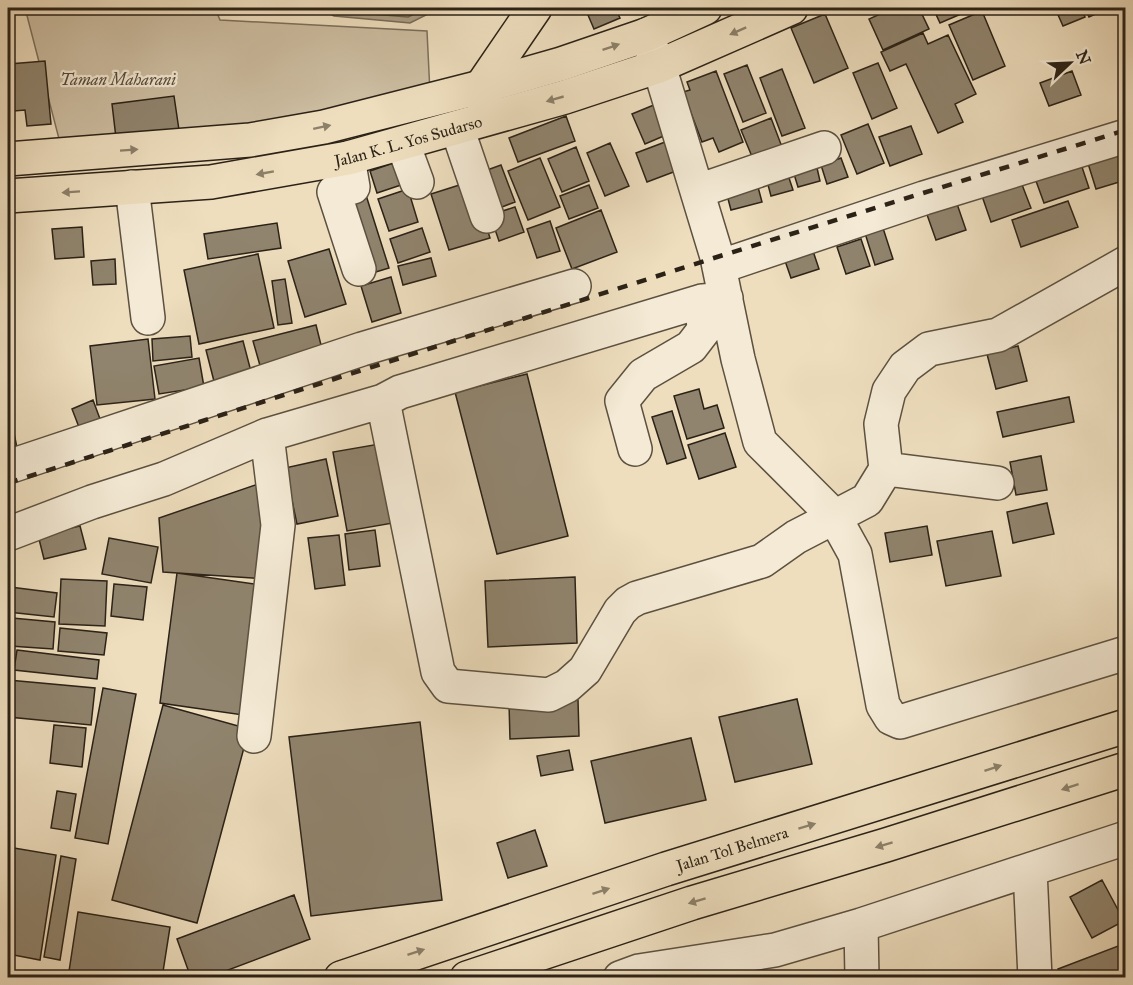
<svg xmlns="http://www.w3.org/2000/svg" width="1133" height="985" font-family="'IM FELL Great Primer',serif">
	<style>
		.green { fill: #cdbea2; stroke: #7c705c; stroke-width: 1.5 }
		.water { fill: #ac9e85; stroke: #786c59; stroke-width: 1.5 }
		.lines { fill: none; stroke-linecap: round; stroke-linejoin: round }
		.shore { stroke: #6c604e; stroke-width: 1.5 }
		.building { fill: #90846e; stroke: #2b2217; stroke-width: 1.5 }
		.minor-casing { stroke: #5c5141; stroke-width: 36 }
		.major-casing { stroke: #2b2217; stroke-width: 36 }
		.highway-casing { stroke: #2b2217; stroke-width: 36 }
		.minor { stroke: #f4ead5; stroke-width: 33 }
		.major { stroke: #eedebe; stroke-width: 33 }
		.highway { stroke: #eedebe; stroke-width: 33 }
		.rail { stroke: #2b2217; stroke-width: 4.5; stroke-dasharray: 10 10; stroke-linecap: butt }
		.oneway { fill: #8c806a }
		.labels { text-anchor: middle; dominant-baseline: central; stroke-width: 4.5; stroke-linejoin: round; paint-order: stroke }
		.park-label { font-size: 16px; font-style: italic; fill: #54493a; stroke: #f4ead5 }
		.street-label { font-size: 16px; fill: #2b2217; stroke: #f4ead5 }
	</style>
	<rect width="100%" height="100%" fill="#eedebe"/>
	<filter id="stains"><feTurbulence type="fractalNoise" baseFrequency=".00333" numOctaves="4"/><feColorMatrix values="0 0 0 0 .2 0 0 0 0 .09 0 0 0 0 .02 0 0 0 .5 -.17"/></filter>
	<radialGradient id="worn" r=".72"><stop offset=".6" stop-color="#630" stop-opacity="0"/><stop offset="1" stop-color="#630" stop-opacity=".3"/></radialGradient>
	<path class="green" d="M25,8H215L220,20L427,31L430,93L65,162Z"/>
	<path class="water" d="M318,8H440L410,23L334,16Z"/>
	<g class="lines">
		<path class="shore" d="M330,8L336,11L408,17L427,8"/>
	</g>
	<path class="building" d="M585,8H615L620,18L594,29Z
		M893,8H919L929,29L883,50L869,19Z
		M933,8H975L940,23Z
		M1055,8H1081L1085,17L1063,26Z
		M1085,8H1109L1089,17Z
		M982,11L1005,66L973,80L949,25Z
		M825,14L848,68L814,83L791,28Z
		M923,33L928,44L948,35L976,94L955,104L963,122L938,133L906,64L890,71L881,52Z
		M45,61L51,124L27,126L25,110L14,111L9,64Z
		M878,63L897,108L872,119L853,73Z
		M747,65L766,113L743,122L724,74Z
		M782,69L805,128L782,136L760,78Z
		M716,71L743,142L719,152L713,138L702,142L683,92L690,90L687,82Z
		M1072,71L1081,95L1049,106L1040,83Z
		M174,96L179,130L116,138L112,104Z
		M661,102L673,132L645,144L632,114Z
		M566,116L575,141L518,162L509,138Z
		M771,118L782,147L753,159L741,130Z
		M868,124L884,163L857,174L841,135Z
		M911,126L922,154L890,166L879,137Z
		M673,139L684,168L647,182L636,153Z
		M610,143L629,186L605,196L587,153Z
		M1126,146V180L1096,189L1086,157Z
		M576,147L589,181L562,192L548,159Z
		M1078,155L1089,188L1044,203L1032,170Z
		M540,158L560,207L528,220L508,171Z
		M841,158L848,177L827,184L821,165Z
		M399,161L407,183L377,193L370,171Z
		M501,165L515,202L494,210L479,173Z
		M817,168L820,181L798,187L794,174Z
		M788,175L793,190L771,196L767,181Z
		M472,181L490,238L449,250L431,194Z
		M1021,182L1031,208L991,222L982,196Z
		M589,185L598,208L569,219L560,196Z
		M758,187L762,202L731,210L727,195Z
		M408,189L418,222L389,231L378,199Z
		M365,192L389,268L369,274L345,198Z
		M955,198L966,230L936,240L925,209Z
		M1068,201L1078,227L1021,247L1012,220Z
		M515,207L524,232L499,241L490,215Z
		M601,210L617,252L572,269L556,228Z
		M550,221L560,251L537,258L527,229Z
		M277,223L281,248L208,259L204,234Z
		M882,225L893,259L875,265L864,230Z
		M82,227L84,257L55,259L52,229Z
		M422,228L430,252L398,263L390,239Z
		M861,239L870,266L846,274L837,247Z
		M812,248L819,269L791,278L784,258Z
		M329,249L346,304L305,317L288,261Z
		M258,254L274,328L199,344L184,270Z
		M431,258L436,276L403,285L398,266Z
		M115,259L116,284L93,285L91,261Z
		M391,277L401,313L372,322L361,286Z
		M285,279L292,323L278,325L272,281Z
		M316,325L323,353L261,369L253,341Z
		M190,336L192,357L153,361L152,339Z
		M148,339L155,399L97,405L90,346Z
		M243,341L254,383L217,393L206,350Z
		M1018,346L1027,381L996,389L987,354Z
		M199,358L204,387L159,394L154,366Z
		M527,374L568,536L497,554L455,392Z
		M699,389L704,409L717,405L724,428L687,439L674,396Z
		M1069,397L1074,422L1003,437L997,412Z
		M93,400L103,427L82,435L72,409Z
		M672,411L686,458L667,464L652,417Z
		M13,428L19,458L8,460V429Z
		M725,433L736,467L699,479L688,445Z
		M385,443L399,522L347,531L333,452Z
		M1041,456L1047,490L1016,495L1010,462Z
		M326,459L338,516L297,524L285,468Z
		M270,480L266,579L163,572L159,518Z
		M1047,503L1054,534L1013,543L1007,512Z
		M80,526L86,549L44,559L38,535Z
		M927,526L932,555L890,562L885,533Z
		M375,530L380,566L349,570L345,534Z
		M992,531L1001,576L946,586L937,541Z
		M339,535L345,585L315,589L308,538Z
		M109,538L158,547L151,583L102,574Z
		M177,573L261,585L243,715L160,703Z
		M575,577L577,643L488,647L485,581Z
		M61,579L107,581L105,626L59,624Z
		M114,584L147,587L143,620L111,616Z
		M10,587L57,593L54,617L8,612Z
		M12,618L55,622L53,649L10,646Z
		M60,628L107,633L104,655L58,651Z
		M17,650L99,660L97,679L14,670Z
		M8,680L95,688L91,725L8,717Z
		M103,688L136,694L108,844L75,838Z
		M797,699L812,764L735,782L719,717Z
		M578,700L579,736L510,739L509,703Z
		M163,705L249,729L197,923L112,900Z
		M420,722L442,900L311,916L289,737Z
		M54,725L86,728L82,767L50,763Z
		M691,738L706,800L605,823L591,761Z
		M569,750L573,770L541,776L537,756Z
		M57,791L76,794L70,831L51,828Z
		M535,830L547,866L508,878L497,843Z
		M8,847L56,855L40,960L8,954Z
		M61,856L76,859L60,960L44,957Z
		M1102,880L1124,921L1092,938L1070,897Z
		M294,895L310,939L207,978H191L177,939Z
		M78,912L170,927L162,978H68Z
		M1126,943V978H1061L1058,969Z"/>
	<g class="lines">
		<g class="minor-casing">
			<path id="minor" d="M646,35L659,66L717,257L738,359L760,442L834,516L855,554L883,705L891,718L900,722L1126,653
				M457,128L487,216
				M403,144L417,182
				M348,158L353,187L334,192L359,269
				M132,187L148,318
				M698,191L824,148
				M719,267L924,198L1126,136
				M383,401L438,672L448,686L549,695L567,686L585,670L620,611L628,603L637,598L762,561L796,537L867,500L886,469L881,424L889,391L905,367L929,349L998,335L1126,263
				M635,449L622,401L643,375L691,347L704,330L702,301
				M8,467L362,349L574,286
				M886,469L997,483
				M8,534L92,502L164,479L267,435L383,401L400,392L702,301L726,298
				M254,736L278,525L267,435
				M1030,870L1035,978
				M861,925L862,978
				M620,978L639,971L775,950L861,925L1126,838"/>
		</g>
		<g class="major-casing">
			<path id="major" d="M486,105L481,87L535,8"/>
		</g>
		<g class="highway-casing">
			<g id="highway">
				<path d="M8,159L250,140L324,127L481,87L561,64L646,35L705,8"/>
				<path id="s1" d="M8,196L211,182L348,158L565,97L659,66L791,8"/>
				<path id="s2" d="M341,978L666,869L1126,726"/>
				<path d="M467,978L692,903L886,845L1126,769"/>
			</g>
		</g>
		<use href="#minor" class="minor"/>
		<use href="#major" class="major"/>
		<use href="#highway" class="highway"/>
		<path class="rail" d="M8,483L717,257L1126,130"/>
	</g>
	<defs><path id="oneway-solid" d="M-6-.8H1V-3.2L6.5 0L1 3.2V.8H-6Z" transform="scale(1.5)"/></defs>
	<g class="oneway">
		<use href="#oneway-solid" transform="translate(738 31) rotate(156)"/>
		<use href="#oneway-solid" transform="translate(611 47) rotate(-19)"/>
		<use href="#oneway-solid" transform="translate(555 99) rotate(164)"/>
		<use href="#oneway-solid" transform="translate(322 127) rotate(-12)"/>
		<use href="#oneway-solid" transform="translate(129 150) rotate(-4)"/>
		<use href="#oneway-solid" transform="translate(265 173) rotate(170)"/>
		<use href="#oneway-solid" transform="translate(71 192) rotate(176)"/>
		<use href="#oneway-solid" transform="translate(993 768) rotate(-18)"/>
		<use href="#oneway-solid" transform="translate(1070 787) rotate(162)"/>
		<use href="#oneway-solid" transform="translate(807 826) rotate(-17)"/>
		<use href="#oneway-solid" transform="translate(884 845) rotate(163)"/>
		<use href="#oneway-solid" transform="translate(601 891) rotate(-18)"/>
		<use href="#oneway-solid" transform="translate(697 901) rotate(163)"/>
		<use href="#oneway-solid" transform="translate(416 952) rotate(-18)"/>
	</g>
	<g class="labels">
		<g class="park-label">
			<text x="118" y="79">Taman Maharani</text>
		</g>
		<g class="street-label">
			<text stroke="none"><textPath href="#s1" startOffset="405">Jalan K. L. Yos Sudarso</textPath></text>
			<text stroke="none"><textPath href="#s2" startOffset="412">Jalan Tol Belmera</textPath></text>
		</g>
	</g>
	<rect width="1133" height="985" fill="none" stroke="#eedebe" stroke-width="30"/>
	<rect x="9" y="9" width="1115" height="967" fill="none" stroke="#2b2217" stroke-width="3"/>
	<rect x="15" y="15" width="1103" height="955" fill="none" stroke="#2b2217" stroke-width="1.5"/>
	<g transform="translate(1070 63) rotate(67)" stroke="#f4ead5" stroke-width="4.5" paint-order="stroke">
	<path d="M0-4.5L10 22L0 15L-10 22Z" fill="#2b2217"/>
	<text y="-9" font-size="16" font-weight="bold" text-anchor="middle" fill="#2b2217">N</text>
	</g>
	<rect width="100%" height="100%" filter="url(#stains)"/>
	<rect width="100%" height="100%" fill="url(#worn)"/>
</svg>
